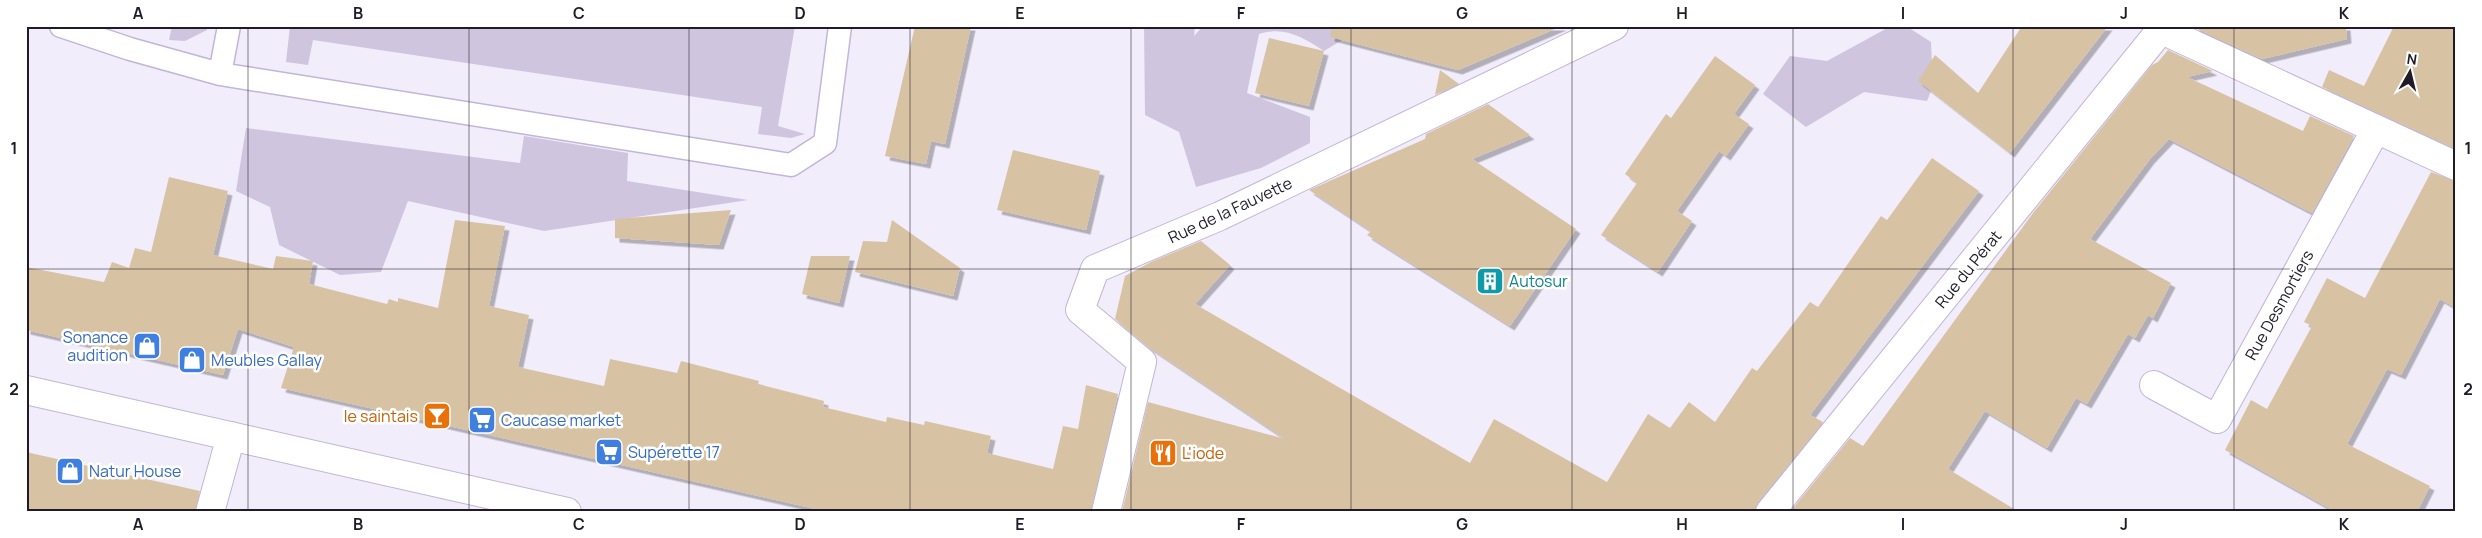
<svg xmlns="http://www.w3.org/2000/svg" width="2482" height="538" font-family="Manrope,sans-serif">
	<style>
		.green { fill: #cfc5df }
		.building { fill: #d7c3a3; filter: url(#shadow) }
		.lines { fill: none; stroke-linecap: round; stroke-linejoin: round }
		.lane-casing { stroke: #c2b5d7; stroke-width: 25 }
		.street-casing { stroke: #c2b5d7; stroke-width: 30 }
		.secondary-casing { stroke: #c2b5d7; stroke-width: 30 }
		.lane { stroke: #fff; stroke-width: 22 }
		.street { stroke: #fff; stroke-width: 28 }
		.secondary { stroke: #fff; stroke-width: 28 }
		.grid { fill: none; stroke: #201b27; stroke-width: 1; stroke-opacity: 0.55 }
		.labels { text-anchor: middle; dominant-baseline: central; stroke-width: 5; stroke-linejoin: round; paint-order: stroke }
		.street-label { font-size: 16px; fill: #201b27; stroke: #fff }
		.culture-label { font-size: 16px; fill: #0d838f; stroke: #fff; text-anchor: start }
		.shop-label { font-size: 16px; fill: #366cbe; stroke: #fff; text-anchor: start }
		.food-label { font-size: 16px; fill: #c56008; stroke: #fff; text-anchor: end }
		.neatline { fill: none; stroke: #201b27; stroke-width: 2 }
		.grid-label { font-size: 16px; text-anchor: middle; font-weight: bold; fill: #201b27 }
	</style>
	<defs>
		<filter id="shadow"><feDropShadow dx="4.5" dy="4.5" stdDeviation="0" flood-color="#0004"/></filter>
	</defs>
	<rect width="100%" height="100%" fill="#f2edfb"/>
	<path class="green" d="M172,26H207V30L185,41L169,40Z
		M290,26H795L778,126L805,134L791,138L758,134L762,107L313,40L308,65L286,62Z
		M1144,26H1195L1194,36L1203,26H1336L1344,39L1324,51C1302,37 1285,26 1259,34L1247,93L1310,117V143L1261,168L1196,187L1179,132L1145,115Z
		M1891,26H1906L1931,42L1933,86L1927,101L1864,92L1806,127L1763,94L1790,56L1827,61Z
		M246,128L520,163L524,136L628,153L627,181L748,200L544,231L408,201L381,272L340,275L279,245L270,207L236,191Z"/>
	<path class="building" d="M915,26H971L945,144L931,141L926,164L885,156Z
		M1332,26H1562L1458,70L1330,37Z
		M2022,26H2108L2010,153L1918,81L1935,55L1978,93Z
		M2191,26H2346L2347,39L2262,59Z
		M2394,26H2456V149L2322,87L2329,70L2364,86Z
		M1269,38L1324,51L1309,106L1255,93Z
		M2168,50L2213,71L2187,77L2303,131L2310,116L2354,136L2312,213L2169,139L2150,159L2090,239L2171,283L2153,318L2148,315L2135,338L2128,334L2087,404L2076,398L2047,448L1985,411L1948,469L2019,512H1790L1850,438L1863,446L2033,213L2152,65L2158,62Z
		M1715,56L1755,85L1734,114L1749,124L1726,156L1719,151L1677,211L1692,221L1658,272L1601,235L1637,183L1625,174L1666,114L1671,118Z
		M1440,70L1459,84L1435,95Z
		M1488,104L1530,135L1472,159L1576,229L1510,326L1367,235L1371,231L1309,190L1425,139L1426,134Z
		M1013,150L1100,171L1086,230L997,210Z
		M1932,158L1979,191L1810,415L1823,422L1758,502L1755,512H1122L1148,402L1285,439L1147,346L1115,319L1125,276L1151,262L1201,241L1230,265L1195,304L1470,463L1494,419L1607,482L1648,414L1670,428L1689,402L1715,422L1752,368L1757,371L1810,302L1818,307L1881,216L1887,220Z
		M2431,172L2456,181V308L2440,299L2401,375L2387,369L2347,444L2430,486L2417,512H2336L2225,450L2251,400L2267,409L2312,326L2304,322L2327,278L2365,298Z
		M169,177L228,191L213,255L273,269L276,256L313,261L309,284L387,304L389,299L398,302V298L438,308L455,220L505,226L489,306L529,315L518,367L604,386L610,359L677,373L681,361L759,381L758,384L824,401L823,407L886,422L887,417L924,425L925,421L991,436L987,453L1053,469L1063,426L1078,429L1086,385L1118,394L1091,512H829L281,388L294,347L238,329L223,375L26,330V267L104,282L112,262L129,268L135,248L151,252Z
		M731,210L719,245L615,238V219Z
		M892,220L960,268L953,296L855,272L863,241L887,242Z
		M811,256H850L839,303L802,294Z
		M26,452L200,491L195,512H26Z"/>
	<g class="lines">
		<g class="lane-casing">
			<path id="lane" d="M61,26L130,49L220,74L791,165L825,143L840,26
				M220,74L229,26"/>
		</g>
		<g class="street-casing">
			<path id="street" d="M2162,30L2456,166
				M2154,385L2217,419L2376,129
				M210,512L231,436
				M1106,512L1142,362L1080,310L1095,269L1220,216L1614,26
				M1770,512L2164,26"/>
		</g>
		<g class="secondary-casing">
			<path id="secondary" d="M26,390L567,512"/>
		</g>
		<use href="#lane" class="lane"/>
		<use href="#street" class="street"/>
		<use href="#secondary" class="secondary"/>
	</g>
	<path class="grid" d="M248,26V512M469,26V512M689,26V512M910,26V512M1131,26V512M1351,26V512M1572,26V512M1793,26V512M2013,26V512M2234,26V512M26,269H2456"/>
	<defs>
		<g id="building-square" transform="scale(1.4375)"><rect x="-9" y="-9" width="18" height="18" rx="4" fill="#0f9aa8" stroke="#fff"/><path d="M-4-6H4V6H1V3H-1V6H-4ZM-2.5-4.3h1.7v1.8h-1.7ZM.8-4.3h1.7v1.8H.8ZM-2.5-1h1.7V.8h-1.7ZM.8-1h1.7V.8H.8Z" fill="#fff"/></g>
		<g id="shop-square" transform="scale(1.4375)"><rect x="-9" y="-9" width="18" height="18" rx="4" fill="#3f7fe0" stroke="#fff"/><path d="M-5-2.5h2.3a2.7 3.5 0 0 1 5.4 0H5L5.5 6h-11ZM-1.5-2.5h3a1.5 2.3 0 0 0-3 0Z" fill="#fff"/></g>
		<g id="bar-square" transform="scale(1.4375)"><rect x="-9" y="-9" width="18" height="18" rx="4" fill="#e8710a" stroke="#fff"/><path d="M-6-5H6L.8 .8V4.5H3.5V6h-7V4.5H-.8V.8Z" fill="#fff"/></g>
		<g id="supermarket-square" transform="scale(1.4375)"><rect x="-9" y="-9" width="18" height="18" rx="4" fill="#3f7fe0" stroke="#fff"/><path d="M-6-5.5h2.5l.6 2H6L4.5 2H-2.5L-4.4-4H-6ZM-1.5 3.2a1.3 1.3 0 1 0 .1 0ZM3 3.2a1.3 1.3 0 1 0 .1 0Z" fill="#fff"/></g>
		<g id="restaurant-square" transform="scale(1.4375)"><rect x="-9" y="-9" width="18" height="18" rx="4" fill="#e8710a" stroke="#fff"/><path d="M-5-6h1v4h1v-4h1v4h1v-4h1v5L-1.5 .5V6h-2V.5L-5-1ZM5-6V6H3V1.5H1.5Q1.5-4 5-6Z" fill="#fff"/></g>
	</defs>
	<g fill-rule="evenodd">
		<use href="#building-square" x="1490" y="281"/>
		<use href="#shop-square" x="147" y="346"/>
		<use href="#shop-square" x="192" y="360"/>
		<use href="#bar-square" x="437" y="416"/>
		<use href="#supermarket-square" x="482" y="420"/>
		<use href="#supermarket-square" x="609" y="452"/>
		<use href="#restaurant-square" x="1163" y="453"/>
		<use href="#shop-square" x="70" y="471"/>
	</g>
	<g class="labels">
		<g class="street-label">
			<text transform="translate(1230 210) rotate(-25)">Rue de la Fauvette</text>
			<text transform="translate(1968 269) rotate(-51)">Rue du Pérat</text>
			<text transform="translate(2279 305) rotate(-61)">Rue Desmortiers</text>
		</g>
		<g class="culture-label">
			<text x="1509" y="281">Autosur</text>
		</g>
		<g class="shop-label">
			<text x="128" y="337" text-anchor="end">Sonance<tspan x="128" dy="18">audition</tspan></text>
			<text x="211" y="360">Meubles Gallay</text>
			<text x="501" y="420">Caucase market</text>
			<text x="628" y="452">Supérette 17</text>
			<text x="89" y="471">Natur House</text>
		</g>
		<g class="food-label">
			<text x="418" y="416">le saintais</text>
			<text x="1182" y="453" text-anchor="start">L'iode</text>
		</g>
	</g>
	<rect width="2482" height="538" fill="none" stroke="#ffffff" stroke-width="55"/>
	<g transform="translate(2410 72) rotate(8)" stroke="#ffffff" stroke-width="4" paint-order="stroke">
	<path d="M0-4L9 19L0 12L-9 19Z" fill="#201b27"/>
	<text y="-8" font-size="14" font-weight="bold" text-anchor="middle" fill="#201b27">N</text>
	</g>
	<rect x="28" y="28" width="2426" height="482" class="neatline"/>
	<g class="grid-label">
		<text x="138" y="19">A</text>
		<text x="358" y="19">B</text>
		<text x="579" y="19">C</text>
		<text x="800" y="19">D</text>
		<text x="1020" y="19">E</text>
		<text x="1241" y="19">F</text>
		<text x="1462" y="19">G</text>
		<text x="1682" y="19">H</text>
		<text x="1903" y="19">I</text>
		<text x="2124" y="19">J</text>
		<text x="2344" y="19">K</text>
		<text x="14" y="154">1</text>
		<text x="2468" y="154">1</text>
		<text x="14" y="395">2</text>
		<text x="2468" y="395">2</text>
		<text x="138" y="530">A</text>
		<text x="358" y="530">B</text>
		<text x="579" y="530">C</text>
		<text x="800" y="530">D</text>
		<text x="1020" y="530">E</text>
		<text x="1241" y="530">F</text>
		<text x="1462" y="530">G</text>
		<text x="1682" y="530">H</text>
		<text x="1903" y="530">I</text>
		<text x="2124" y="530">J</text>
		<text x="2344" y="530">K</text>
	</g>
</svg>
